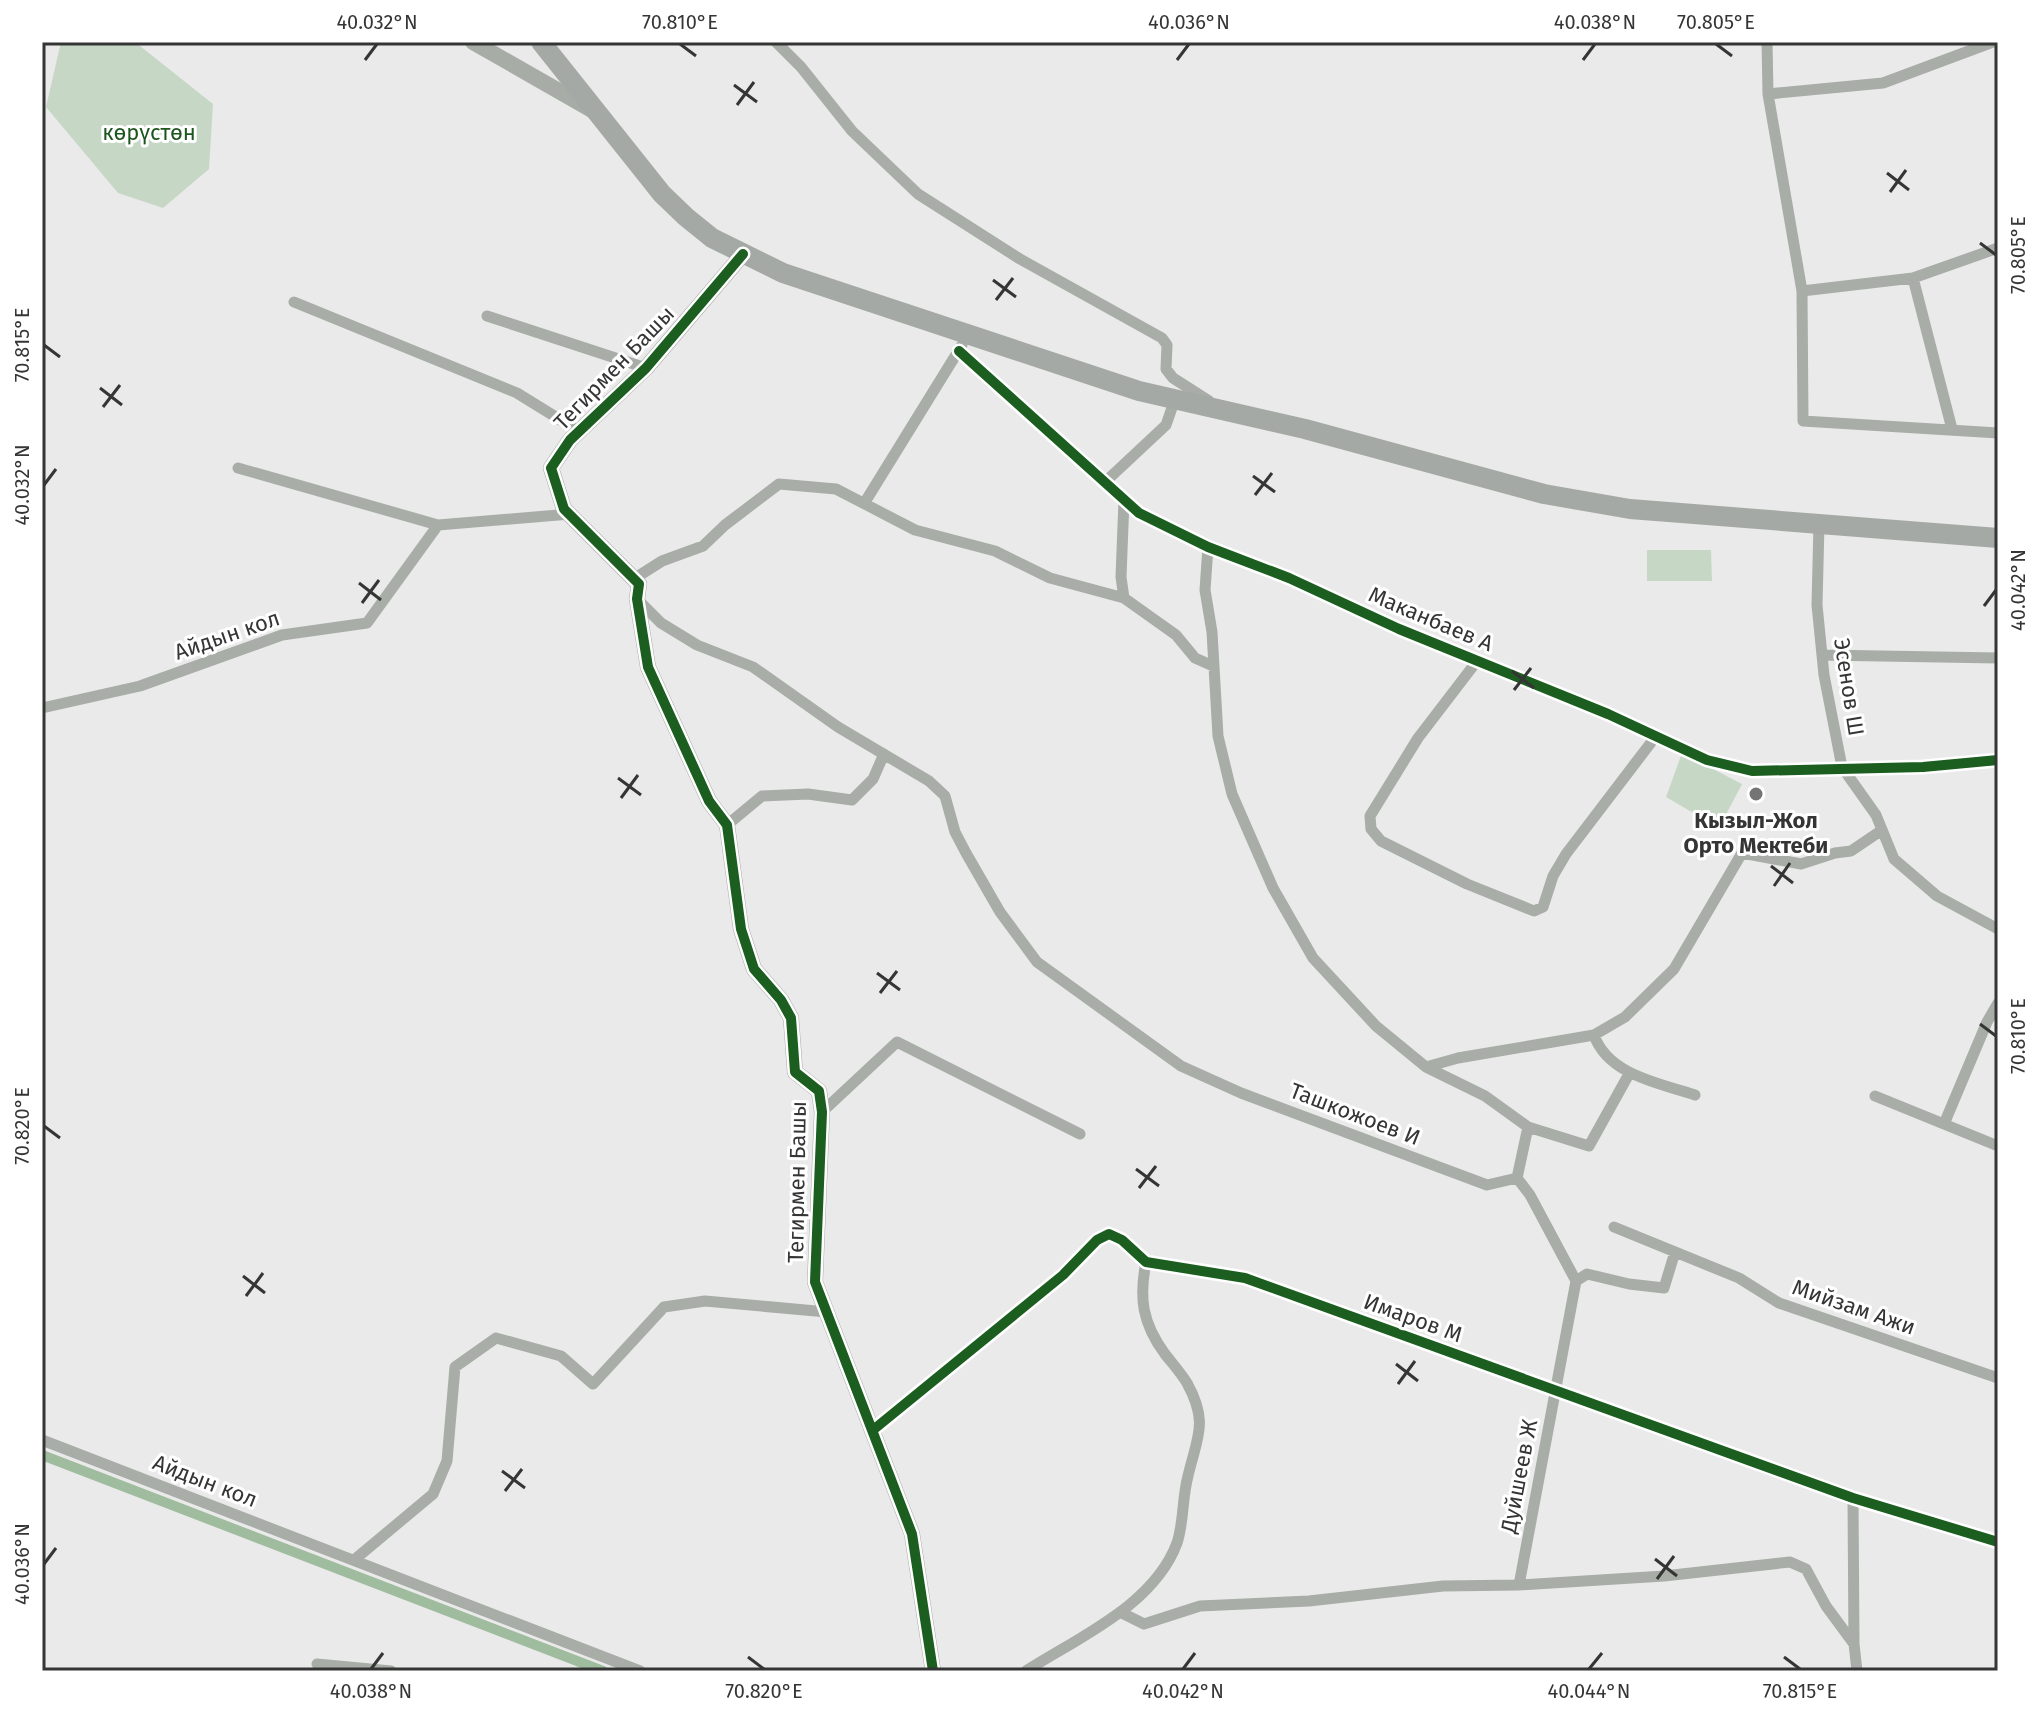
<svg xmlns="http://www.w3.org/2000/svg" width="2040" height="1713" font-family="'Fira Sans',sans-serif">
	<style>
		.green { fill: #c6d8c5 }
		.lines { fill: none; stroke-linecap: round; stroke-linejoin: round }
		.canal { stroke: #a0bc9e; stroke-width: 10 }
		.street { stroke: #a8ada8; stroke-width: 11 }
		.secondary { stroke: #a8aca7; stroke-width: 16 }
		.highway { stroke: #a5a9a5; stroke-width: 20 }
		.cycleway-casing { stroke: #fff; stroke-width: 15 }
		.cycleway { stroke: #1b5e20; stroke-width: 10 }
		.ticks { fill: none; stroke: #343534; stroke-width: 3 }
		.poi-dot { fill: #737473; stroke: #fff; stroke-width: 3 }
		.labels { text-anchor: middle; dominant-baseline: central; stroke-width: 6; stroke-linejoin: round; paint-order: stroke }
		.park-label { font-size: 22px; fill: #1d561d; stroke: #fff }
		.street-label { font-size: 22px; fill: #343534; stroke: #fff }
		.poi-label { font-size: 22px; font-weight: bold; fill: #343534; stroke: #fff }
		.neatline { fill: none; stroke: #343534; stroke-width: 3 }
		.ticks-label { font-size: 20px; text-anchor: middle; fill: #343534 }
	</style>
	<rect width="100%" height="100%" fill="#e9eae9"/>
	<path class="green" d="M61,42H135L213,104L209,169L163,208L118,193L46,107Z
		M1647,550H1711L1712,581H1647Z
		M1682,753L1742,784L1719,828L1666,797Z"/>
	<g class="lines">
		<path class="canal" d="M42,1455L603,1671"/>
		<path class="street" d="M776,42L801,67L852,131L918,194L1020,259L1162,338L1167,345L1166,369L1173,378L1209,401
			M1767,42L1768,94L1802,291L1803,421L1998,433
			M1768,94L1883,83L1993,42
			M1913,278L1952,429
			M1802,291L1913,278L1998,248
			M294,302L517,393L580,432
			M487,316L646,368
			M959,351L1139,513L1208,547L1289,578L1399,629L1608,714L1707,760L1752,771L1923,767L1998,760
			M238,468L438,525
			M1104,483L1166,425L1175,399
			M865,502L962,345
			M1819,524L1817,605L1824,675L1842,767L1876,815L1894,859L1937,896L1998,929
			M1208,547L1205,590L1212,632L1218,736L1232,794L1273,888L1313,958L1376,1026L1426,1067L1485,1096L1528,1127L1589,1146L1629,1074
			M639,584L640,575L662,561L703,546L725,525L779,484L836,489L915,530L995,551L1050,578L1124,598L1176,635L1195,658L1213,666
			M1124,598L1121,577L1124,500
			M638,600L661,623L697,645L753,667L838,727L929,781L945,796L955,832L966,853L1000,912L1037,962L1181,1066L1241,1093L1487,1185L1517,1178
			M1822,655L1998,658
			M1477,661L1418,738L1370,816L1371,829L1381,841L1467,884L1534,911L1543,907L1553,876L1566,854L1656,736
			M42,708L140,686L282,635L367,623L438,525L570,514
			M727,825L762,796L808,794L852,800L873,779L884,754
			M1594,1035C1608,1075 1659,1083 1695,1095
			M1426,1067L1458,1058L1594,1035L1625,1017L1674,969L1742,853L1801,864L1835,853L1851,851L1882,830
			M1875,1096L1998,1146
			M822,1112L897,1042L1080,1134
			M1944,1124L1987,1022L1998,1003
			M1517,1178L1530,1195L1576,1281
			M1517,1178L1528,1127
			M1614,1227L1739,1278L1779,1303L1998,1378
			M1576,1281L1587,1274L1629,1284L1664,1288L1675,1252
			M873,1430L1063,1275L1097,1240L1109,1234L1122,1240L1146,1262L1245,1278L1853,1498L1998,1542
			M42,1440L640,1671
			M1853,1498L1854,1644L1857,1671
			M354,1560L433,1494L447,1461L455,1367L496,1338L561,1356L593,1384L664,1307L705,1301L827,1312
			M1519,1585L1576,1281
			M1120,1612L1144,1624L1200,1606L1309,1601L1443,1586L1519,1585L1664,1576L1790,1562L1806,1569L1826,1606L1854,1644
			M317,1664L391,1671
			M1026,1671C1079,1637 1154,1605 1177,1543C1184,1522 1182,1498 1188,1476C1197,1437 1209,1423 1187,1383C1181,1373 1172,1363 1165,1354C1142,1323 1139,1298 1146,1262"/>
		<path class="secondary" d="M473,42L592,110
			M743,254L646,368L570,440L551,468L564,509L639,584L637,599L648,667L709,801L727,825L741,929L754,969L781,1000L791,1018L795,1072L819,1091L822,1112L815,1282L912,1534L933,1671"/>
		<path class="highway" d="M541,42L662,194L686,217L712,238L783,273L1139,391L1305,429L1544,494L1630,509L1998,538"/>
		<g class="cycleway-casing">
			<path id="cycleway" d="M743,254L646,368L570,440L551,468L564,509L639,584L637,599L648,667L709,801L727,825L741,929L754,969L781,1000L791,1018L795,1072L819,1091L822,1112L815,1282L912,1534L933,1671
				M959,351L1139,513L1208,547L1289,578L1399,629L1608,714L1707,760L1752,771L1923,767L1998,760
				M873,1430L1063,1275L1097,1240L1109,1234L1122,1240L1146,1262L1245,1278L1853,1498L1998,1542"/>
		</g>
		<use href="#cycleway" class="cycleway"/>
	</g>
	<path class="ticks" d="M680,44L696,56M1716,44L1732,56M365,60L377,44M1177,60L1189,44M1583,60L1595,44M734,85L757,102M737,105L754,82M1887,173L1909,190M1890,192L1906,170M1980,243L1996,255M993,280L1016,297M996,300L1013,278M44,345L60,357M100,388L122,405M103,407L120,385M1253,476L1275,492M44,485L56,469M1255,495L1272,473M359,583L381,600M362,603L379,580M1984,606L1996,590M1512,671L1534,688M1514,690L1531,668M618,778L641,795M621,798L638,775M1771,866L1793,883M1774,886L1790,863M877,973L900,990M880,993L897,971M1980,1024L1996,1036M44,1126L60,1138M1136,1169L1159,1186M1139,1188L1156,1166M243,1276L265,1293M246,1296L263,1273M1396,1364L1418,1381M1398,1384L1415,1361M502,1471L525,1488M505,1491L522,1469M1655,1559L1677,1576M44,1564L56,1548M1657,1579L1674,1556M748,1657L764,1669M1784,1657L1800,1669M371,1669L383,1653M1183,1669L1195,1653M1589,1669L1602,1653"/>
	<circle class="poi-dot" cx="1756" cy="794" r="8"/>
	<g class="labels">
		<g class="park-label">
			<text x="149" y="132">көрүстөн</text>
		</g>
		<g class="street-label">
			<text transform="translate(614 368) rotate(-46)">Тегирмен Башы</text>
			<text transform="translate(1431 619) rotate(23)">Маканбаев А</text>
			<text transform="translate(227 635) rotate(-19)">Айдын кол</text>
			<text transform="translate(1849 687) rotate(81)">Эсенов Ш</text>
			<text transform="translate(1355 1114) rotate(21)">Ташкожоев И</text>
			<text transform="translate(797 1182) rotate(-89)">Тегирмен Башы</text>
			<text transform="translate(1854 1307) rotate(19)">Мийзам Ажи</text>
			<text transform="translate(1413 1318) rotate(20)">Имаров М</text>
			<text transform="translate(1519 1476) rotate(-79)">Дуйшеев Ж</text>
			<text transform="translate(205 1481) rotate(21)">Айдын кол</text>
		</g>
		<g class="poi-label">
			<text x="1756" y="820">Кызыл-Жол<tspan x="1756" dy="25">Орто Мектеби</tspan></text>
		</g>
	</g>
	<rect width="2040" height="1713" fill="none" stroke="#ffffff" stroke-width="88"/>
	<rect x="44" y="44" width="1952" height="1625" class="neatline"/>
	<g class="ticks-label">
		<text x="377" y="29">40.032°N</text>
		<text x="680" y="29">70.810°E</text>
		<text x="1189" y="29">40.036°N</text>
		<text x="1595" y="29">40.038°N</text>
		<text x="1716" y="29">70.805°E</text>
		<text transform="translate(2018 255) rotate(-90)" y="7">70.805°E</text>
		<text transform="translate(22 345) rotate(-90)" y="7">70.815°E</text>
		<text transform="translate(22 485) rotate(-90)" y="7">40.032°N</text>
		<text transform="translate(2018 590) rotate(-90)" y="7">40.042°N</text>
		<text transform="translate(2018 1036) rotate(-90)" y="7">70.810°E</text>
		<text transform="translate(22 1126) rotate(-90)" y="7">70.820°E</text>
		<text transform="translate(22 1564) rotate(-90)" y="7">40.036°N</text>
		<text x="371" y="1698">40.038°N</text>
		<text x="764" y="1698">70.820°E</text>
		<text x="1183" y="1698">40.042°N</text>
		<text x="1589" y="1698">40.044°N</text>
		<text x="1800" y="1698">70.815°E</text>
	</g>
</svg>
